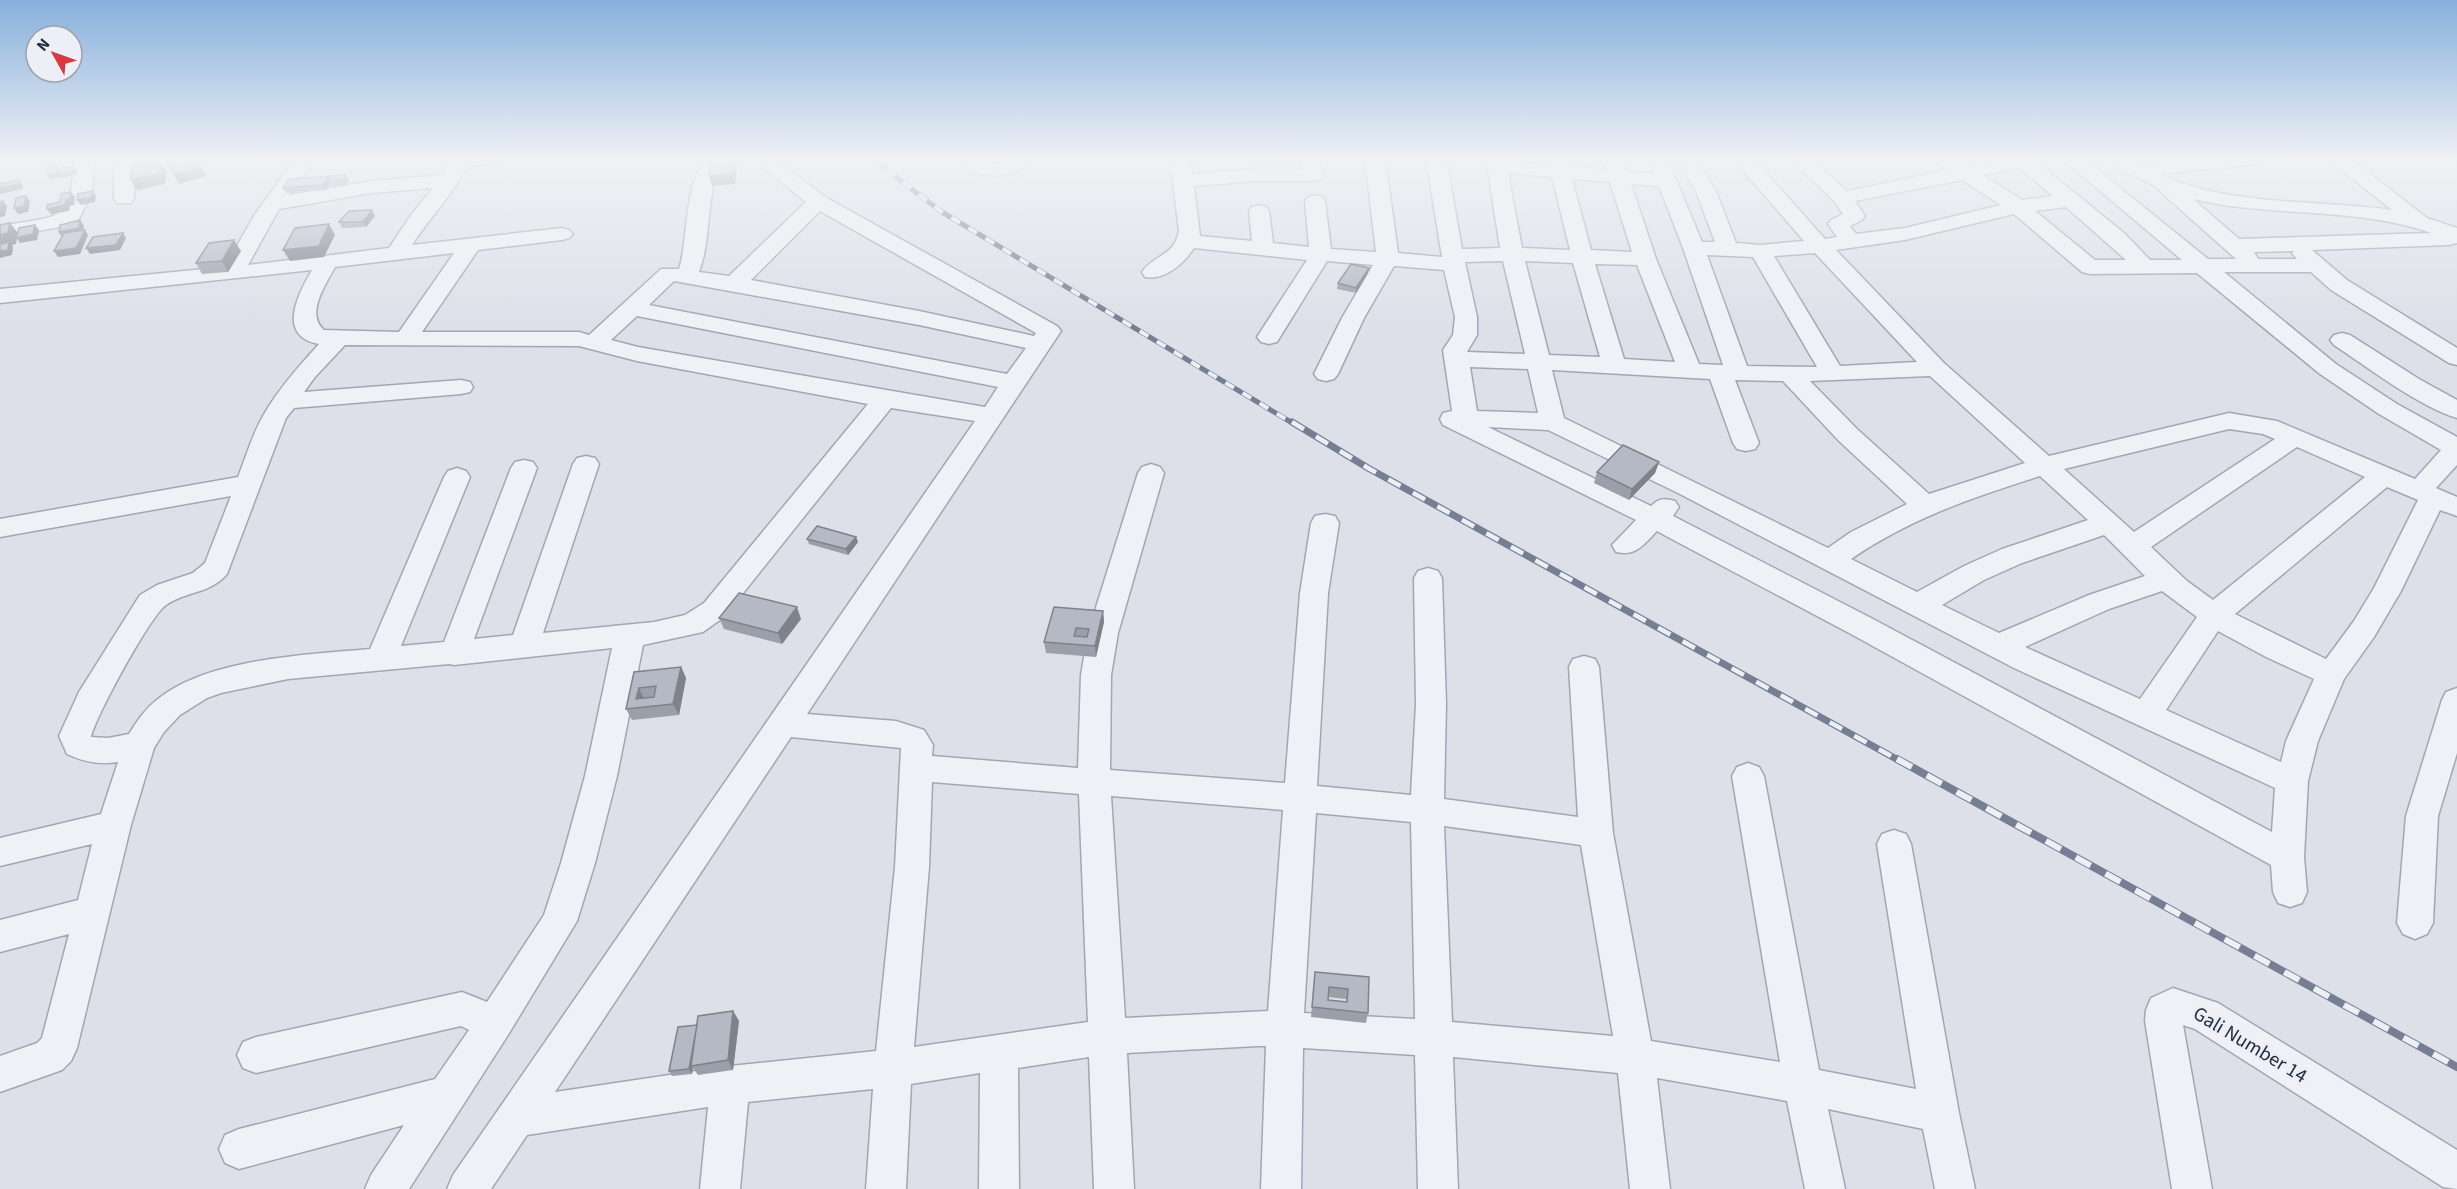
<svg xmlns="http://www.w3.org/2000/svg" width="2457" height="1189" font-family="'Source Sans 3',sans-serif">
	<style>
		.lines { fill: none; stroke-linecap: round; stroke-linejoin: round }
		.street-casing { stroke: #a2a6b2; stroke-width: 3 }
		.street { fill: #f0f1f6; fill-rule: evenodd }
		.rail-far2-casing { stroke: #757e92; stroke-width: 5 }
		.rail-far1-casing { stroke: #757e92; stroke-width: 7 }
		.rail-casing { stroke: #757e92; stroke-width: 8 }
		.rail-far2 { stroke: #eceff5; stroke-width: 4; stroke-dasharray: 10; stroke-linecap: butt }
		.rail-far1 { stroke: #eceff5; stroke-width: 4.5; stroke-dasharray: 14; stroke-linecap: butt }
		.rail { stroke: #eceff5; stroke-width: 6; stroke-dasharray: 17; stroke-linecap: butt }
		.wall { fill: #9b9fa9; fill-rule: evenodd }
		.shaded-wall { fill: #7e828a }
		.building { fill: #b4b9c5; stroke: #7e828a; stroke-width: 1.5; fill-rule: evenodd }
		.labels { text-anchor: middle; dominant-baseline: central; stroke-width: 6; stroke-linejoin: round; paint-order: stroke }
		.near-street-label { font-size: 20px; fill: #252c3f; stroke: #eceff5 }
	</style>
	<rect width="100%" height="100%" fill="#dde0e8"/>
	<g class="lines">
		<g class="street-casing">
			<path id="street" d="M75,158H95L92,192L79,219L60,227L0,238V226C61,215 69,225 75,158Z
				M114,158H134V199L131,203H117L114,199Z
				M296,158H316L289,195L372,181L443,175L451,158H509L506,162L467,166C453,195 429,218 412,245L562,228L569,230L573,234L569,238L562,240L478,250L422,332H579L589,335L661,269H679C689,241 683,170 712,158H774L825,197L1057,326L1061,331L807,714L896,721L924,730L933,745L932,756L1078,768L1081,675L1088,633L1138,473L1142,467L1151,464L1160,467L1164,473L1118,633L1111,675L1110,770L1285,783L1300,593L1311,523L1315,516L1325,514L1335,516L1339,523L1328,593L1317,786L1411,795L1416,704L1414,578L1418,571L1428,568L1438,571L1442,578L1446,704L1444,799L1578,817L1569,667L1573,659L1584,656L1595,659L1599,667L1613,833L1651,1041L1780,1062L1732,776L1737,767L1748,763L1759,767L1764,776L1819,1070L1916,1089L1877,844L1882,834L1894,830L1906,834L1911,844L1959,1113L1975,1189H1935L1923,1129L1828,1109L1845,1189H1805L1787,1101L1657,1078L1670,1189H1630L1618,1073L1453,1057L1458,1189H1418L1415,1055L1303,1048L1301,1189H1261L1266,1046H1258L1127,1053L1134,1189H1094L1089,1057L1018,1068L1019,1189H979L980,1073L911,1084L906,1189H866L873,1089L748,1102L740,1189H700L708,1107L527,1135L491,1189H447L453,1175L975,421L891,408L724,617L703,632L643,645L617,776L595,863L577,921L508,1035L409,1189H365L371,1175L404,1125L239,1169L225,1163L219,1149L225,1135L239,1129L435,1079L469,1030L461,1026L256,1073L243,1068L237,1055L243,1042L256,1037L462,992L487,1002L544,915L561,863L585,776L612,648L454,665L449,664L288,679L221,693L207,698L180,715L164,732L154,748L131,825L77,1048L71,1061L62,1070L0,1092V1056L37,1043L42,1038L69,934L0,952V920L78,900L92,844L0,866V838L101,814L118,762C99,765 84,762 67,754L59,736L79,692L140,595L157,585L193,573L205,563L231,496L0,537V519L238,477C246,457 252,435 263,416C277,391 298,367 319,344C276,336 298,294 312,270L0,303V289L225,267L255,214ZM752,158L806,202L729,276L699,272C711,240 706,205 717,172L726,166L749,162ZM433,188L411,215L389,248L248,265L279,209L372,193ZM820,211L1036,333L1034,336L919,311L751,280ZM454,253L399,332L324,330C305,314 326,284 335,267ZM674,281L919,325L1026,348L1007,374L649,305ZM637,316L998,387L985,407L638,347L611,340ZM345,345L579,346L637,361L868,404L704,603L685,615L654,622L543,633L599,464L595,458L586,456L577,458L573,464L513,635L474,639L537,468L533,462L524,460L515,462L511,468L444,642L401,646L470,477L466,471L457,468L448,471L444,477L370,649C306,655 209,658 158,699C145,709 137,721 129,734L108,738L91,737C96,716 150,616 166,605C186,591 210,594 227,574L286,418L294,408L461,394L470,392L473,387L470,382L461,380L304,392L315,377ZM791,737L901,748L895,867L876,1051L730,1066L555,1092ZM932,782L1079,794L1088,1022L914,1047L929,867ZM1111,796L1283,810L1268,1011L1125,1018ZM1316,813L1411,822L1415,1019L1304,1013ZM1444,826L1581,845L1613,1036L1452,1022Z
				M955,158H979L994,164L1002,163L1010,158H1032C1016,181 972,182 955,158Z
				M1170,158H1190L1192,174L1256,169H1301L1298,158H1318L1323,175L1320,179L1313,181H1256L1194,186L1200,236L1252,241L1249,211L1252,207L1259,205L1266,207L1269,211L1273,243L1309,247L1305,201L1308,197L1315,195L1322,197L1325,201L1331,249L1376,252L1365,158H1385L1398,253L1442,257L1426,158H1446L1462,249L1500,248L1486,158H1506V161L1549,165L1547,158H1567L1569,166L1606,170L1602,158H1622L1626,172L1654,174L1647,158H1667L1702,242H1715L1696,191L1676,158H1696L1716,191L1736,243L1760,245L1804,241L1732,158H1753L1825,239L1837,237L1828,224L1831,220L1843,214L1834,201L1789,158H1811L1847,191L1948,170L1932,158H1956L1968,166L2009,158H2049L2046,162L2039,164L2125,234L2150,260H2182L2061,158H2083L2208,259H2236L2163,194C2151,177 2119,176 2106,158H2131L2141,164L2196,158H2266L2263,162L2256,164L2160,174C2225,206 2319,200 2392,210L2326,158H2349L2427,218L2457,228V243L2449,245L2312,250L2347,280L2457,348V365L2449,363L2331,290L2311,272H2224L2336,364L2397,404L2457,437V465L2436,488L2457,497V516L2440,510L2401,591L2374,637L2344,679L2318,741L2308,781L2304,857L2307,892L2302,903L2290,907L2278,903L2273,892L2271,865L1851,634L1666,536L1657,531C1644,544 1636,557 1616,552L1612,545L1636,520L1443,425L1440,419L1443,413L1452,411L1443,350L1453,335L1455,317L1444,270L1394,266L1364,318L1338,374L1334,379L1326,381L1318,379L1314,374L1342,318L1373,265L1327,261L1277,342L1269,344L1261,342L1257,337L1307,260L1194,248C1184,263 1165,281 1145,277L1142,272C1154,254 1174,257 1179,231ZM2019,168L2053,196L2022,200L1983,175ZM1508,173L1552,177L1570,250L1522,248ZM1572,179L1610,182L1632,252L1591,250ZM1962,180L2001,205L1905,228L1856,234L1850,226L1862,220L1865,216L1855,201ZM1631,184L1659,186L1683,248L1723,365L1699,364L1656,259ZM2193,199C2271,218 2355,206 2431,233L2239,239ZM2066,207L2126,260H2095L2035,211ZM2014,214L2082,272L2090,274L2197,273L2320,374L2379,414L2441,450L2415,479L2277,421L2229,413L2049,456L1944,363L1836,250L1905,240ZM2294,251L2292,253L2297,259H2258L2254,252ZM1815,253L1917,362L1840,366L1774,256ZM1707,255L1753,257L1817,367L1747,366ZM1503,261L1525,354L1467,352L1477,335V317L1465,262ZM1525,261L1573,263L1600,357L1549,355ZM1595,264L1637,265L1675,362L1624,359ZM1470,367L1528,369L1538,413L1477,411ZM1552,370L1710,379L1733,443L1737,449L1746,451L1755,449L1759,443L1735,380L1783,381L1839,441L1907,504L1851,532L1828,548L1564,418ZM1930,376L2025,463L1929,494L1857,429L1810,381ZM1488,427L1548,430L1678,493L2014,668L2275,788L2272,832L1871,618L1673,516L1679,507L1675,501C1665,498 1659,498 1651,506ZM2229,429L2263,434L2275,439L2134,532L2064,469ZM2297,447L2365,477L2213,600L2187,581L2151,547ZM2040,476L2088,520L2002,549L1964,566L1917,592L1851,559C1909,519 1973,497 2040,476ZM2387,487L2418,500L2374,588L2354,621L2326,659L2235,614ZM2104,535L2145,576L2089,595L1999,633L1942,605L1984,580L2022,563ZM2162,591L2197,617L2140,699L2025,647L2109,609ZM2218,631L2266,657L2314,679L2286,741L2281,762L2166,710Z
				M2342,333L2350,335L2419,379L2457,400V418C2421,408 2366,366 2334,345L2330,340L2334,335Z
				M2457,688V753L2438,816L2433,923L2427,934L2415,939L2403,934L2397,923L2406,816L2442,700L2446,692Z
				M2173,988L2218,1003L2457,1150V1189L2443,1187L2195,1029L2183,1025L2212,1189H2172L2145,1021L2146,1010L2151,998Z"/>
		</g>
		<use href="#street" class="street"/>
		<g class="rail-far2-casing">
			<path id="rail-far2" d="M871,158L942,212L1294,424"/>
		</g>
		<g class="rail-far1-casing">
			<path id="rail-far1" d="M1292,422L1368,468L1900,761"/>
		</g>
		<g class="rail-casing">
			<path id="rail" d="M1897,759L2457,1067"/>
		</g>
		<use href="#rail-far2" class="rail-far2"/>
		<use href="#rail-far1" class="rail-far1"/>
		<use href="#rail" class="rail"/>
	</g>
	<path class="wall" d="M330,178L349,180L345,185L331,186L330,184L326,190L286,193L283,188Z
		M375,216L366,227L342,228L339,222Z
		M241,251L228,272L202,274L196,263Z
		M1369,268L1368,273L1356,293L1337,289L1338,283Z
		M1659,462L1655,473L1629,500L1594,483L1597,472Z
		M856,537L858,542L848,555L809,544L807,539Z
		M1103,611L1104,622L1096,657L1046,653L1044,642Z
		M719,618L801,619L782,644L724,629Z
		M681,667L686,678L679,715L632,720L626,709L634,672Z
		M1315,972L1369,977L1368,1013L1366,1023L1311,1017ZM1328,997L1346,999V1002L1328,1000Z
		M733,1011L739,1021L733,1070L698,1075L693,1068L692,1074L672,1076L669,1071L697,1025Z"/>
	<path class="shaded-wall" d="M196,158L206,176L179,184L173,173Z
		M201,158H222L203,162Z
		M686,158H717V159L687,163Z
		M734,158L737,167L735,184L712,186L709,176Z
		M160,161L167,172L165,184L137,190L130,179Z
		M56,163L59,168L60,172L74,166L77,171V174L62,178L60,175V177L50,179L47,174Z
		M346,175L349,180L345,185L343,180Z
		M329,176L331,180H328L330,184L326,190L323,185Z
		M19,180L23,185V189L0,194V188Z
		M93,191L96,196L95,202L81,205L77,200Z
		M71,192L75,197L74,205L70,206L69,211L51,214L47,209L66,200Z
		M26,196L30,202L28,212L18,214L14,208Z
		M3,201L7,206L5,216L0,217V211Z
		M372,210L375,216L366,227L363,222Z
		M80,220L84,226L83,233L85,230L88,235L80,254L58,257L54,251L62,238L59,232Z
		M10,223L18,233L35,225L39,230L37,240L20,243L17,238L16,244L12,245L13,247L12,255L0,258V235Z
		M329,224L335,235L324,257L290,261L283,250Z
		M123,233L126,238L120,250L90,254L86,248Z
		M234,240L241,251L228,272L222,261Z
		M1369,268L1368,273L1356,293V288Z
		M1659,462L1655,473L1629,500L1632,489Z
		M856,537L858,542L848,555L846,549Z
		M797,607L801,619L782,644L778,633Z
		M1103,611L1104,622L1096,657L1095,646Z
		M681,667L686,678L679,715L673,704Z
		M639,688L644,699H636Z
		M733,1011L739,1021L733,1070L728,1060Z
		M697,1025L691,1066L693,1068L692,1074L689,1069Z"/>
	<path class="building" d="M175,158H196L200,166L173,173L166,161Z
		M718,158H734L732,173L709,176L710,159Z
		M160,161L159,174L130,179L132,166Z
		M56,163L57,172L47,174L46,165Z
		M74,166V169L58,172V169Z
		M346,175L343,180H328L332,176Z
		M329,176L323,185L283,188L289,179Z
		M19,180V184L0,188V184Z
		M93,191L92,197L77,200L78,194Z
		M71,192L70,199L66,200L65,205L47,209V205L60,202L61,194Z
		M26,196L24,206L14,208L16,198Z
		M3,201L1,211H0V202Z
		M372,210L363,222H339L349,211Z
		M80,220L79,228L59,232L60,225Z
		M10,223L8,233L0,235V225Z
		M329,224L319,246L283,250L295,228Z
		M35,225L33,234L16,238L19,228Z
		M85,230L76,248L54,251L64,233Z
		M123,233L116,245L86,248L93,237Z
		M234,240L222,261L196,263L209,243Z
		M9,242L8,250L0,251V244Z
		M1351,264L1369,268L1356,288L1338,283Z
		M1623,445L1659,462L1632,489L1597,472Z
		M817,526L856,537L846,549L807,539Z
		M739,593L797,607L778,633L719,618Z
		M1054,607L1103,611L1095,646L1044,642ZM1076,628L1089,629L1087,637L1074,636Z
		M681,667L673,704L626,709L634,672ZM656,686L654,697L636,699L639,688Z
		M1315,972L1369,977L1368,1013L1312,1007ZM1329,987L1348,989L1347,1002L1328,1000Z
		M733,1011L728,1060L691,1066L698,1016Z
		M697,1025L689,1069L669,1071L678,1027Z"/>
	<linearGradient id="sky" x2="0" y2="1"><stop stop-color="#87b0dc"/><stop offset="0.49" stop-color="#f0f1f5"/><stop offset="1" stop-color="#f0f1f5" stop-opacity="0"/></linearGradient>
	<rect width="2457" height="325" fill="url(#sky)"/>
	<g class="labels">
		<g class="near-street-label">
			<text transform="translate(2250 1045) rotate(31)">Gali Number 14</text>
		</g>
	</g>
	<g transform="translate(54 54) rotate(310)"><circle r="28" fill="#eceff5" stroke="#9ca1ac" stroke-width="1.5"/>
	<path d="M0-4.5L10 22L0 15L-10 22Z" fill="#d73842"/>
	<text y="-9" font-size="16" font-weight="bold" text-anchor="middle" fill="#252c3f">N</text>
	</g>
</svg>
